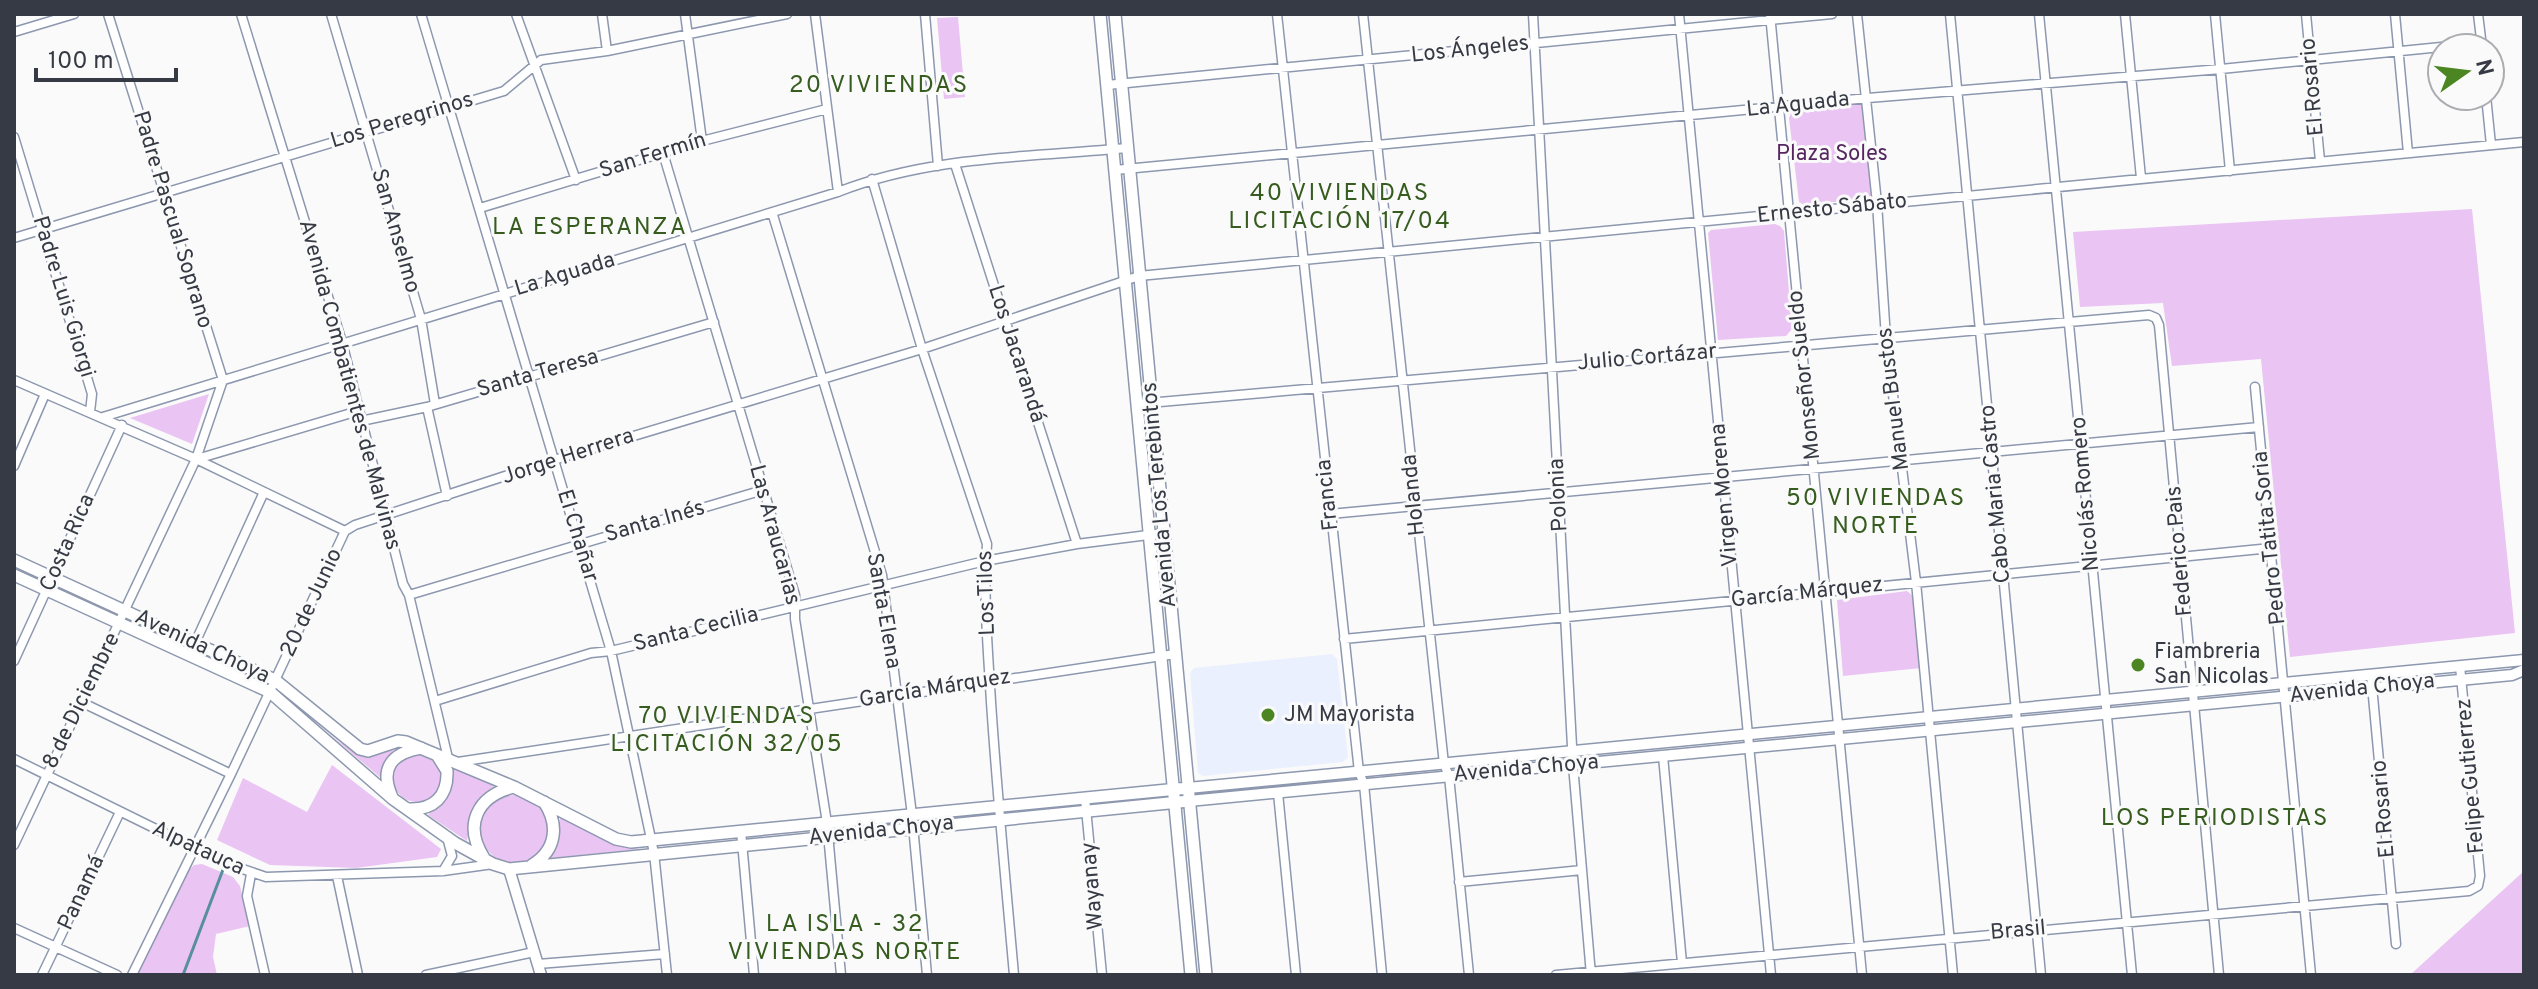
<svg xmlns="http://www.w3.org/2000/svg" width="2538" height="989" font-family="Overpass,sans-serif">
	<style>
		.built { fill: #eaf0fd }
		.green { fill: #eac4f3 }
		.lines { fill: none; stroke-linecap: round; stroke-linejoin: round }
		.stream { stroke: #588f9e; stroke-width: 3 }
		.minor-casing { stroke: #8d98af; stroke-width: 11 }
		.tertiary-casing { stroke: #8d98af; stroke-width: 13 }
		.secondary-casing { stroke: #8d98af; stroke-width: 14 }
		.minor { stroke: #fff; stroke-width: 8 }
		.tertiary { stroke: #fff; stroke-width: 10 }
		.secondary { stroke: #fff; stroke-width: 11 }
		.poi-dot { fill: #4b8623; stroke: #fafafa; stroke-width: 3 }
		.labels { text-anchor: middle; dominant-baseline: central; stroke-width: 6; stroke-linejoin: round; paint-order: stroke }
		.street-label { font-size: 22px; fill: #363a44; stroke: #fafafa }
		.park-label { font-size: 22px; fill: #552660; stroke: #fafafa }
		.poi-label { font-size: 22px; fill: #363a44; stroke: #fafafa; text-anchor: start }
		.neighbourhood-label { font-size: 24px; letter-spacing: 2px; fill: #365c1f; stroke: #fafafa }
	</style>
	<rect width="100%" height="100%" fill="#fafafa"/>
	<path class="built" d="M1332,654L1337,659L1348,757L1343,762L1203,776L1198,773L1190,673L1194,668Z"/>
	<path class="green" d="M958,17L965,97L944,99L937,18Z
		M1860,103L1864,105L1874,190L1871,196L1865,199L1804,205L1799,202L1789,118L1791,113Z
		M2472,209L2515,633L2290,657L2261,359L2172,366L2163,303L2080,307L2073,232Z
		M1775,224L1780,226L1784,231L1792,329L1786,336L1718,340L1708,233L1711,230Z
		M209,394L192,444L130,418Z
		M1907,591L1914,597L1921,668L1843,676L1837,600Z
		M279,688C297,704 342,751 364,755C376,758 385,752 395,748L384,764L381,778L277,690Z
		M393 778a24 24 0 1 1 48 0a24 24 0 1 1-48 0Z
		M332,765L441,849L437,857L356,868L270,865L217,840L243,778L307,812Z
		M453,766L497,784L482,796L472,810L467,841L428,815C451,793 451,802 453,766Z
		M480 829a34 34 0 1 1 68 0a34 34 0 1 1-68 0Z
		M560,815L617,845L639,849L551,858L560,835Z
		M202,864L233,877L240,886L250,926L216,934L213,957L217,975H138L188,871L194,865Z
		M2524,871V975H2410Z"/>
	<g class="lines">
		<path class="stream" d="M183,975L224,867"/>
		<g class="minor-casing">
			<path id="minor" d="M241,14L342,342L403,584L409,595L448,758
				M331,14L421,319L435,404
				M421,14L611,651L654,853L667,975
				M516,14L576,180
				M602,14L607,51
				M685,14L702,141
				M815,14L838,192
				M925,14L938,166
				M1277,14L1359,772L1364,784L1382,975
				M1363,14L1444,764L1449,776L1469,975
				M1533,14L1573,765L1591,975
				M1679,14L1771,975
				M1770,14L1862,975
				M1857,14L1877,203L1886,338L1916,582L1953,975
				M1950,14L2041,975
				M2039,14L2132,975
				M2125,14L2141,178
				M2215,14L2230,171
				M2306,14L2320,161
				M2395,14L2408,153
				M2478,14L2482,47
				M14,32L74,14
				M1107,85L1832,14
				M2486,96L2491,145
				M14,137L92,394L90,412
				M663,153L795,595V619L827,823L841,975
				M955,164L1077,544
				M1115,170L1868,98L2221,69L2481,43
				M872,179L922,349L987,544C983,596 988,650 991,702C997,793 1006,884 1014,975
				M480,208L702,141L827,109
				M772,212L882,575L912,815L927,975
				M14,238L504,91L541,60L607,51L787,14
				M14,380L196,459L345,531
				M2255,387L2311,975
				M1137,404L2149,315L2156,318L2159,325L2219,975
				M427,407L447,496
				M103,417L838,192C929,156 1031,157 1127,148
				M361,421L427,407L714,322
				M197,459L358,411
				M14,466L45,394
				M1330,514L2259,427
				M345,531L355,525L554,460L922,349L1139,276L2524,142
				M409,595L763,490
				M1344,639L2271,548
				M195,643L264,492
				M14,661L122,425
				M2371,675L2396,944
				M435,701L591,653L611,651L985,561L1077,544L1164,533
				M81,702L231,774
				M1663,756L1682,963
				M14,759L225,863L266,877L443,871L493,864
				M458,762L1175,654
				M1278,793L1296,975
				M1085,798L1102,975
				M741,831L754,975
				M14,845L196,459L223,380L108,14
				M443,871L452,856L447,837
				M251,874L247,896L265,975
				M337,876L358,975
				M1459,882L1582,870
				M14,928L117,975
				M538,964L665,954
				M42,975L120,812
				M132,975L231,774L345,531
				M426,975L534,952
				M1556,975L2469,891L2478,886L2480,876L2460,666"/>
		</g>
		<g class="tertiary-casing">
			<path id="tertiary" d="M1188,788L2524,660
				M1189,801L2512,675L2524,670
				M509,869L541,975"/>
		</g>
		<g class="secondary-casing">
			<path id="secondary" d="M1100,14L1191,975
				M1115,14L1206,975
				M14,560L275,680L360,749L368,751L398,741L406,742L514,787L616,839L631,842L1188,788
				M14,575L270,692L393,799L455,843L493,864L509,869L1189,801
				M392,797C379,768 392,753 421,748
				M409,809C434,810 448,796 447,771L437,755
				M484,858C463,825 477,796 514,787
				M532,865C557,850 559,824 544,802"/>
		</g>
		<use href="#minor" class="minor"/>
		<use href="#tertiary" class="tertiary"/>
		<use href="#secondary" class="secondary"/>
	</g>
	<g class="poi-dot">
		<circle cx="2138" cy="665" r="8"/>
		<circle cx="1268" cy="715" r="8"/>
	</g>
	<g class="labels">
		<g class="street-label">
			<text transform="translate(1470 50) rotate(-6)">Los Ángeles</text>
			<text transform="translate(2313 87) rotate(-95)">El Rosario</text>
			<text transform="translate(1798 105) rotate(-6)">La Aguada</text>
			<text transform="translate(402 121) rotate(-17)">Los Peregrinos</text>
			<text transform="translate(653 156) rotate(-17)">San Fermín</text>
			<text transform="translate(1832 209) rotate(-6)">Ernesto Sábato</text>
			<text transform="translate(172 220) rotate(73)">Padre Pascual Soprano</text>
			<text transform="translate(395 231) rotate(74)">San Anselmo</text>
			<text transform="translate(565 275) rotate(-17)">La Aguada</text>
			<text transform="translate(63 297) rotate(73)">Padre Luis Giorgi</text>
			<text transform="translate(1016 354) rotate(72)">Los Jacarandá</text>
			<text transform="translate(1647 358) rotate(-5)">Julio Cortázar</text>
			<text transform="translate(538 374) rotate(-16)">Santa Teresa</text>
			<text transform="translate(1805 375) rotate(-96)">Monseñor Sueldo</text>
			<text transform="translate(349 385) rotate(75)">Avenida Combatientes de Malvinas</text>
			<text transform="translate(1894 399) rotate(-97)">Manuel Bustos</text>
			<text transform="translate(568 457) rotate(-18)">Jorge Herrera</text>
			<text transform="translate(1996 494) rotate(-95)">Cabo Maria Castro</text>
			<text transform="translate(2086 494) rotate(-95)">Nicolás Romero</text>
			<text transform="translate(1160 495) rotate(-95)">Avenida Los Terebintos</text>
			<text transform="translate(1328 495) rotate(-96)">Francia</text>
			<text transform="translate(1414 495) rotate(-96)">Holanda</text>
			<text transform="translate(1559 495) rotate(-93)">Polonia</text>
			<text transform="translate(1725 495) rotate(-95)">Virgen Morena</text>
			<text transform="translate(655 522) rotate(-16)">Santa Inés</text>
			<text transform="translate(774 535) rotate(75)">Las Araucarias</text>
			<text transform="translate(577 536) rotate(73)">El Chañar</text>
			<text transform="translate(2270 538) rotate(-96)">Pedro Tatita Soria</text>
			<text transform="translate(68 543) rotate(-66)">Costa Rica</text>
			<text transform="translate(2180 551) rotate(-95)">Federico Pais</text>
			<text transform="translate(987 593) rotate(-92)">Los Tilos</text>
			<text transform="translate(1807 593) rotate(-6)">García Márquez</text>
			<text transform="translate(312 603) rotate(-65)">20 de Junio</text>
			<text transform="translate(883 611) rotate(80)">Santa Elena</text>
			<text transform="translate(696 630) rotate(-14)">Santa Cecilia</text>
			<text transform="translate(202 647) rotate(25)">Avenida Choya</text>
			<text transform="translate(935 689) rotate(-9)">García Márquez</text>
			<text transform="translate(2362 689) rotate(-6)">Avenida Choya</text>
			<text transform="translate(82 701) rotate(-64)">8 de Diciembre</text>
			<text transform="translate(1526 769) rotate(-5)">Avenida Choya</text>
			<text transform="translate(2471 776) rotate(-95)">Felipe Gutierrez</text>
			<text transform="translate(2384 809) rotate(-95)">El Rosario</text>
			<text transform="translate(881 831) rotate(-6)">Avenida Choya</text>
			<text transform="translate(198 849) rotate(25)">Alpatauca</text>
			<text transform="translate(1093 886) rotate(-95)">Wayanay</text>
			<text transform="translate(82 893) rotate(-65)">Panamá</text>
			<text transform="translate(2018 931) rotate(-5)">Brasil</text>
		</g>
		<g class="park-label">
			<text x="1832" y="154">Plaza Soles</text>
		</g>
		<g class="poi-label">
			<text x="2154" y="652">Fiambreria<tspan x="2154" dy="25">San Nicolas</tspan></text>
			<text x="1284" y="715">JM Mayorista</text>
		</g>
		<g class="neighbourhood-label">
			<text x="879" y="86">20 VIVIENDAS</text>
			<text x="1340" y="194">40 VIVIENDAS<tspan x="1340" dy="28">LICITACIÓN 17/04</tspan></text>
			<text x="590" y="228">LA ESPERANZA</text>
			<text x="1876" y="499">50 VIVIENDAS<tspan x="1876" dy="28">NORTE</tspan></text>
			<text x="727" y="717">70 VIVIENDAS<tspan x="727" dy="28">LICITACIÓN 32/05</tspan></text>
			<text x="2215" y="819">LOS PERIODISTAS</text>
			<text x="845" y="925">LA ISLA - 32<tspan x="845" dy="28">VIVIENDAS NORTE</tspan></text>
		</g>
	</g>
	<rect width="2538" height="989" fill="none" stroke="#363a44" stroke-width="32"/>
	<g transform="translate(2466 72) rotate(76)"><circle r="38" fill="#fafafa" stroke="#acadb1" stroke-width="2"/>
	<path d="M0-6L14 30L0 20L-14 30Z" fill="#4b8623"/>
	<text y="-12" font-size="22" font-weight="bold" text-anchor="middle" fill="#363a44">N</text>
	</g>
	<path d="M36 68v12h140v-12" fill="none" stroke="#363a44" stroke-width="4"/>
	<text x="48" y="68" font-size="24" fill="#363a44" stroke="#fafafa" stroke-width="6" paint-order="stroke">100 m</text>
</svg>
